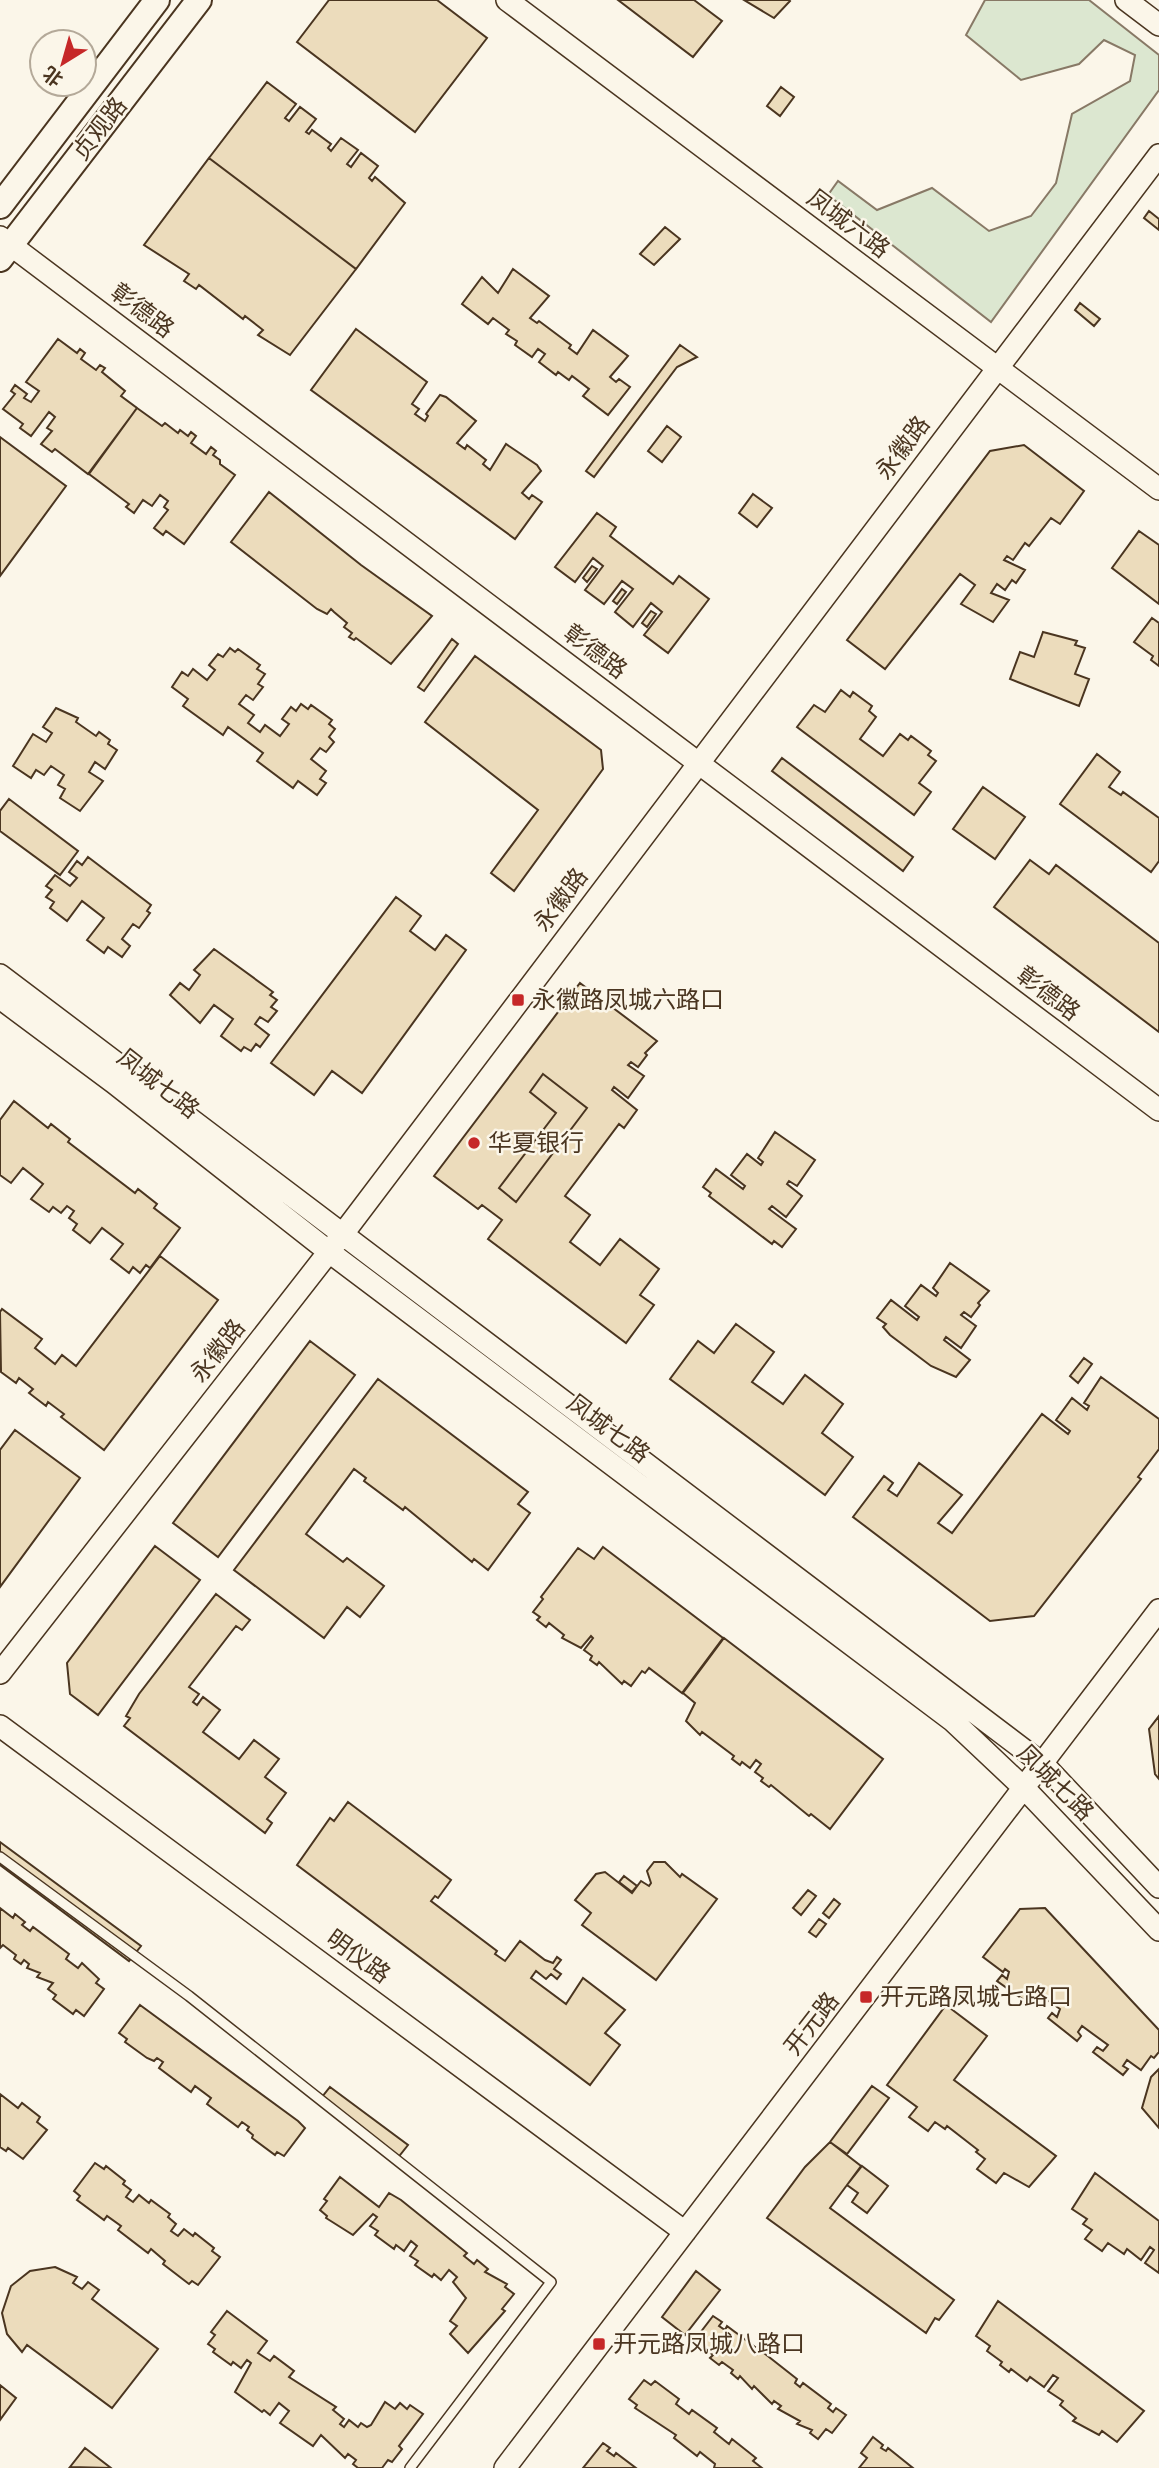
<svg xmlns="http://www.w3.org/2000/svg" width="1159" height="2468" font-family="'Varela Round','Noto Sans SC',sans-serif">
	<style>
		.green { fill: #dce7d0; stroke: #887966; stroke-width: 2 }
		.building { fill: #ecdcbc; stroke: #4a3520; stroke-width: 2; fill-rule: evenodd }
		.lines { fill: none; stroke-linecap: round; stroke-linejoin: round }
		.service-casing { stroke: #4a3520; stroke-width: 12 }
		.tertiary-casing { stroke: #4a3520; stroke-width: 24 }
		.secondary-casing { stroke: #4a3520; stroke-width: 28 }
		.service { stroke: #fbf6e9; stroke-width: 9 }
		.tertiary { stroke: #fbf6e9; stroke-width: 21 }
		.secondary { stroke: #fbf6e9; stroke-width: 24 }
		.poi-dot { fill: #c62828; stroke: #fbf6e9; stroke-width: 2.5 }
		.labels { text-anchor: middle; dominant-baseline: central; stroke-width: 5; stroke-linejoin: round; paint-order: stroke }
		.street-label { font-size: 24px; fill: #4a3520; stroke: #fbf6e9 }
		.poi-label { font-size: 24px; fill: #4a3520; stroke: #fbf6e9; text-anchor: start }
	</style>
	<rect width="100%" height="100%" fill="#fbf6e9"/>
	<path class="green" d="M985,0H1089L1159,55V90L991,322L828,195L838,181L877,210L932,188L989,231L1031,216L1056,183L1072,114L1130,81L1135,55L1104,40L1079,64L1021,80L966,35Z"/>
	<path class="building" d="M329,0H437L487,38L415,132L297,42Z
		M618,0H694L722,21L693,57Z
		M744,0H789L790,1L774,18Z
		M267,82L296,104L285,118L289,121L300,107L316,119L306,132L309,134L312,130L331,144L328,148L331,151L341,138L358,150L347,164L351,167L361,153L378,166L369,178L372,181L375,177L405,203L356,269L209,158Z
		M781,87L794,97L780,116L767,106Z
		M209,158L356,269L290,355L258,335L263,330L245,316L243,319L199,285L196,289L184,281L189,274L144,245Z
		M1149,211L1159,219V230L1144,218Z
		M665,227L680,239L654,265L640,254Z
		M513,269L549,296L530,318L537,323L539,321L571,345L569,348L577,354L593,330L628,356L610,377L616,382L619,379L630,387L608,415L583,396L589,389L572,376L569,380L558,372L556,375L539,362L545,354L538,349L532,357L515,345L517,341L506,334L509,330L493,318L488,324L462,304L482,277L498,293Z
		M1080,303L1100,319L1094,326L1075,310Z
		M356,329L427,382L412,404L419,409L415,414L425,421L428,416L426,414L440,395L446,397L476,421L457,443L465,449L467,445L486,460L483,464L490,470L506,444L537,465L541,471L522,493L529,499L532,495L542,502L515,539L311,390Z
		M58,339L77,353L80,349L85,353L81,359L96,370L100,365L105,368L102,372L125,391L121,396L137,408L88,474L55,449L52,452L41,444L52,431L47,428L55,417L49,412L31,436L20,428L23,424L3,409L15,394L11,391L15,385L27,394L24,398L31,402L39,391L26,382Z
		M680,345L697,357L677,367L594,477L586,471Z
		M137,408L162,426L165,423L178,433L180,430L188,436L191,432L196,436L191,443L206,454L211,447L216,451L213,455L220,460V464L235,475L184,544L166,531L163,535L154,528L168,510L164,507L168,501L160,495L152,506L143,500L134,513L126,507L129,504L89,474Z
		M667,426L681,437L662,462L648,451Z
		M0,437L66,486L0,576Z
		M1024,445L1084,491L1060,524L1051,518L1029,546L1025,543L1013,560L1007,556L1004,560L1025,570L1016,583L1012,580L1005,590L997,584L991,593L1009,600L993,622L961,604L975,585L960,574L885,669L847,640L990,451Z
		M269,492L361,565L432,616L391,664L356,638L354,640L349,637L352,633L344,627L347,623L334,612L331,609L327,614L317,609L231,542Z
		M753,494L772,508L757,527L739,513Z
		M597,513L616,527L610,536L673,584L679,576L709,599L668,653L644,635L662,612L651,603L633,627L615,612L633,589L622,581L604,604L585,590L603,566L593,558L575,582L555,567Z
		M1139,531L1159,545V604L1112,568Z
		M592,566L597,569L587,582L583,578Z
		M622,589L626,592L617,604L613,601Z
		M651,611L656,614L647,627L642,623Z
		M1152,618L1159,623V666L1151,660L1153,656L1134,642Z
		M1043,632L1077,641L1075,645L1085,648L1075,674L1089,679L1079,706L1010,679L1020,652L1034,657Z
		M452,639L458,644L424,691L418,687Z
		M230,648L235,652L238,649L260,665L257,669L265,674L258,684L263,687L253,700L246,695L239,704L254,715L248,723L260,732L265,725L280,736L289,724L282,719L291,707L296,711L301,704L308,709L311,705L332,720L329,724L335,729L329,737L334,742L326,752L320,748L311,759L326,771L320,779L326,783L317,795L298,781L293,788L257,761L263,753L228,727L223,735L183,706L188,699L172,687L182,672L188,676L193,669L207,680L215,670L209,665L218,654L223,657Z
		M475,656L601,750L603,769L514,891L491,873L538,810L425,722Z
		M841,690L850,697L853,692L872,706L869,711L876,717L860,739L883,756L900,734L908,740L911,736L931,751L928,755L936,761L919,783L931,792L914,815L797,727L814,705L825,712Z
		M56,708L78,718L76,722L96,736L99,732L110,740L108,744L117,750L105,769L95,762L89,772L103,781L80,811L60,798L65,789L58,785L64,775L51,766L44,775L36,770L31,778L13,766L33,734L46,742L52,733L43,727Z
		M1097,754L1120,772L1109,787L1121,795L1123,792L1159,818V861L1151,872L1060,804Z
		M782,758L913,857L903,871L772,771Z
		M983,787L1025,817L995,859L953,829Z
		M9,799L78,851L60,875L0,831V811Z
		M88,857L151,905L147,911L150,913L139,928L133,924L122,939L130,946L122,957L108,947L104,953L87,940L104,918L82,901L67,921L50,908L54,902L46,897L52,890L46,886L55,875L70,886L77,878L69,872L77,861L82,865Z
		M1030,860L1049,874L1056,865L1159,943V1032L994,907Z
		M396,897L421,916L410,931L435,950L446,935L466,950L362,1093L332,1071L314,1095L271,1063Z
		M214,949L273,992L270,995L277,1000L271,1007L277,1011L268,1022L260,1017L255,1024L269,1035L260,1047L256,1044L251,1051L244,1047L241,1051L221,1036L233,1019L214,1005L200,1023L170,995L180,983L189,990L200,975L194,970Z
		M580,983L657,1041L645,1053L647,1055L638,1067L631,1062L628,1065L644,1076L628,1098L614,1087L612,1090L637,1110L624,1128L619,1124L565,1196L590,1215L570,1242L600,1265L620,1239L659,1269L640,1295L654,1305L626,1343L488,1239L502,1220L482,1205L478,1209L434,1176ZM543,1074L587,1108L516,1202L499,1188L556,1113L530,1092Z
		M543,1074L587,1108L516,1202L499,1188L556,1113L530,1092Z
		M14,1101L48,1128L51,1124L70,1139L68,1142L135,1193L138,1189L157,1204L154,1208L180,1228L150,1268L146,1265L140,1273L133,1267L129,1273L111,1259L123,1244L102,1228L90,1243L73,1230L77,1224L69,1218L74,1211L67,1206L61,1213L53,1207L49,1212L31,1199L43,1184L23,1168L11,1183L0,1175V1120Z
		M775,1132L815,1160L797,1186L789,1181L787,1184L802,1196L786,1217L772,1206L769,1209L796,1229L782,1247L774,1241L772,1244L709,1196L711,1193L703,1187L716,1169L743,1189L745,1186L731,1175L747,1154L761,1165L763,1162L758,1158Z
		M160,1256L218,1300L104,1450L61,1417L64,1414L48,1402L46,1406L29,1393L33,1389L19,1378L16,1383L1,1372L0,1312L2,1309L42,1339L35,1348L55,1364L62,1355L76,1366Z
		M950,1263L989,1291L978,1303L980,1305L971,1317L964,1312L961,1315L976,1326L961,1348L946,1337L944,1340L970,1360L956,1377L931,1366L890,1335L883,1327L886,1324L877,1318L891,1300L917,1320L919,1317L905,1306L921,1285L936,1296L938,1293L933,1288Z
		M736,1324L774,1352L752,1382L783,1404L805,1375L843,1404L822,1433L853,1457L825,1495L670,1379L698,1341L714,1353Z
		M310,1341L355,1375L218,1557L173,1523Z
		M1084,1358L1092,1364L1078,1383L1070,1376Z
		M1101,1377L1159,1419V1449L1138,1477L1141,1479L1034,1616L990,1621L853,1517L884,1476L893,1483L888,1490L897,1496L919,1463L962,1495L938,1523L952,1533L1042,1414L1068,1434L1070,1431L1056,1420L1072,1398L1087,1410L1089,1406L1084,1403Z
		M378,1379L528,1492L518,1504L530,1513L488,1570L474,1559L472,1562L405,1507L403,1510L364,1481L366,1478L354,1469L306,1534L343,1562L347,1558L384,1586L360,1617L347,1607L324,1638L234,1570Z
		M15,1430L80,1478L0,1587V1450Z
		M155,1546L200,1580L98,1715L70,1694L67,1663Z
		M603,1547L723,1638L682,1693L649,1668L645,1673L642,1671L631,1686L624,1681L622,1684L599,1662L597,1665L590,1660L592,1656L584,1650L593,1638L591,1636L581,1648L562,1638L564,1635L549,1623L546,1627L537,1620L540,1617L533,1612L543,1599L541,1597L578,1548L594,1559Z
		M216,1594L250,1620L242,1630L236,1626L189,1687L199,1694L193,1702L197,1705L203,1697L220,1710L203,1732L239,1759L254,1740L279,1759L265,1777L286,1793L267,1819L272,1823L265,1833L124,1726L130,1718L126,1716L139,1694Z
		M724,1638L883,1759L830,1829L811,1814L809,1816L771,1785L769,1787L761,1781L763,1778L755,1772L761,1764L756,1760L750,1768L742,1762L740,1765L732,1759L734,1756L702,1732L700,1735L686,1721L695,1703L683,1693Z
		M1159,1716V1779L1155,1774L1149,1729Z
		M348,1802L451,1880L438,1898L435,1896L431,1901L497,1951L495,1954L505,1961L520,1941L545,1960L553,1963L557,1957L561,1960L554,1969L561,1974L557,1979L551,1974L546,1979L536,1971L531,1978L566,2004L583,1978L625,2010L605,2033L620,2045L590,2085L297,1865L330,1818L334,1821Z
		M0,1842L141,1946L129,1961L0,1865Z
		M654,1862H665L680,1877L682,1874L717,1899L656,1980L582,1925L591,1913L575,1900L596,1874L605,1872L632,1893L641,1881L649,1886L651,1883L647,1871Z
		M624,1876L637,1886L632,1892L619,1882Z
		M808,1890L816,1896L801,1915L793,1908Z
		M834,1899L840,1904L829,1918L823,1913Z
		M0,1908L13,1918L15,1914L25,1922L22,1925L30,1931L33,1927L69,1954L66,1959L78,1968L82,1963L99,1979L96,1983L104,1989L84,2016L76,2010L73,2014L53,1999L56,1995L48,1989L53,1983L37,1977L40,1973L27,1968L29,1964L24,1960L21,1964L14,1959L16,1955L3,1945L0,1948Z
		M1045,1908L1159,2030V2052L1154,2058L1151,2056L1141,2070L1127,2060L1123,2066L1128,2069L1123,2075L1093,2052L1097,2047L1103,2051L1108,2045L1082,2026L1078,2032L1081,2036L1077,2041L1048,2018L1052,2013L1057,2017L1060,2009L1032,1989L1027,1995L1032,1998L1028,2003L997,1981L1002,1975L1007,1979L1009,1972L1005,1969L1003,1972L983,1957L1020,1909Z
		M819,1919L826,1924L816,1937L809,1932Z
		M140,2005L298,2121L305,2128L284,2156L277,2152L275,2155L252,2138L253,2135L247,2130L249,2127L242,2122L238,2127L207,2104L211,2098L195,2086L191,2092L159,2068L163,2062L157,2058L154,2061L147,2058L125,2042L127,2039L119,2033Z
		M946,2005L987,2036L954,2080L1056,2156L1029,2187L1004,2173L996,2183L977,2169L985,2159L976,2152L978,2150L947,2126L945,2129L935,2122L928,2131L909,2117L917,2107L887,2085Z
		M1159,2069V2128L1142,2108L1151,2077Z
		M872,2086L889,2098L847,2154L830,2142Z
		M330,2087L408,2145L396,2160L318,2102Z
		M0,2094L18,2108L22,2103L40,2117L37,2122L47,2130L23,2159L8,2148L6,2151L0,2147Z
		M830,2142L861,2166L830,2208L954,2300L939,2320L935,2318L926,2333L767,2218L805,2167Z
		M95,2163L104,2169L106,2166L125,2181L123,2184L131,2190L126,2197L133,2202L139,2195L149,2203L151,2200L170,2214L168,2217L176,2224L171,2231L178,2236L184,2229L193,2236L195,2233L214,2248L212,2251L220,2257L198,2285L192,2281L189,2284L163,2264L165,2261L151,2249L148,2253L118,2230L121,2226L107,2216L104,2220L77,2200L80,2196L74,2191Z
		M862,2166L888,2186L867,2213L852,2202L858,2193L847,2185Z
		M1095,2173L1159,2221V2273L1145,2263L1154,2250L1150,2247L1141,2260L1127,2249L1124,2254L1108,2243L1102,2251L1085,2239L1092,2230L1083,2224L1087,2219L1072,2209Z
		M340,2177L379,2207L389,2193L401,2200L467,2253L464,2256L474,2264L477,2260L488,2269L485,2272L507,2284L505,2287L514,2294L502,2309L505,2311L468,2353L450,2334L457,2326L450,2321L466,2298L453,2282L457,2277L449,2270L441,2280L434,2274L432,2277L415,2265L418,2261L410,2256L417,2246L411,2241L404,2251L396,2245L394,2249L375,2235L378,2231L370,2226L377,2217L373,2214L353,2235L326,2218L327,2216L320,2210L327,2201L324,2199Z
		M55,2267L77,2277L73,2283L82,2289L88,2282L99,2290L92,2299L158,2349L112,2408L27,2345L22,2352L7,2334L2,2313L11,2286L30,2271Z
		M696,2271L720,2290L685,2335L662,2317Z
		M998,2301L1144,2411L1117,2442L1102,2431L1099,2435L1073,2421L1076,2418L1060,2405L1063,2401L1048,2391L1058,2378L1053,2375L1044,2387L1030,2377L1027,2381L1011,2369L1009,2372L1000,2365L1002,2362L987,2351L990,2346L976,2336Z
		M227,2311L267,2341L258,2353L270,2361L274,2356L294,2371L289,2377L336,2407L333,2410L344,2419L340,2424L344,2427L349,2420L358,2427L361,2423L367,2427L371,2425L385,2402L395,2409L400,2403L407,2409L410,2405L423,2414L399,2446L402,2449L392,2462L388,2460L382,2468H358L353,2464L356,2460L348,2454L345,2458L321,2435L313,2446L280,2423L289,2411L279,2403L270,2415L264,2410L262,2412L235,2392L251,2363L247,2360L241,2368L233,2362L231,2365L213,2352L215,2349L208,2344L215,2335L211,2332Z
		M713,2316L722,2322L719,2326L725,2330L727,2326L755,2347L752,2351L757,2354L760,2350L797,2379L795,2383L800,2387L803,2383L831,2404L828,2408L833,2412L836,2408L846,2415L832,2433L826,2429L818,2439L810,2433L812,2430L797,2424L800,2421L778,2409L781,2406L774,2401L772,2404L754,2386L752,2389L740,2376L738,2379L731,2373L733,2370L722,2362L719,2365L710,2358L713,2355L708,2351L705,2354L697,2348L706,2337L700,2333Z
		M644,2380L651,2385L655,2381L679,2399L676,2404L689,2414L692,2410L717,2428L714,2432L729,2444L732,2439L756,2458L753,2461L762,2468H714L715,2464L700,2452L697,2456L674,2438L676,2435L635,2408L637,2405L629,2399Z
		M0,2385L16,2398L0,2420Z
		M873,2437L883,2445L881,2448L886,2451L888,2448L913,2468H859L867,2458L861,2453Z
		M603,2443L610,2448L607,2451L614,2456L616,2453L636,2468H583Z
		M85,2448L111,2468L70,2467Z"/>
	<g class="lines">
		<g class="service-casing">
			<path id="service" d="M0,1857L189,1996L551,2282L410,2468"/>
		</g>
		<g class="tertiary-casing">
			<path id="tertiary" d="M507,0L1159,489
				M1126,0L1159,25
				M0,237L1159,1110
				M0,975L1044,1765L1159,1887
				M0,998L113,1082L328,1251L953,1721L1025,1789L1159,1930
				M0,1673L342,1235L1159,155
				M0,1726L685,2232
				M505,2468L1159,1610"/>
		</g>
		<g class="secondary-casing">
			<path id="secondary" d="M0,206L157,0
				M0,259L199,0"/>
		</g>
		<use href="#service" class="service"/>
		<use href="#tertiary" class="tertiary"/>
		<use href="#secondary" class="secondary"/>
	</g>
	<g class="poi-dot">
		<rect x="511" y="993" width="14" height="14" rx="3.5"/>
		<circle cx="474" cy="1143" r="7"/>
		<rect x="859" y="1990" width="14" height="14" rx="3.5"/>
		<rect x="592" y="2337" width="14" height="14" rx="3.5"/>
	</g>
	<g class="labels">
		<g class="street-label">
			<text transform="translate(100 129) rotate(-52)">贞观路</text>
			<text transform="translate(848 224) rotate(37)">凤城六路</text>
			<text transform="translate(142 311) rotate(37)">彰德路</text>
			<text transform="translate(903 448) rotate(-53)">永徽路</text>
			<text transform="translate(595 652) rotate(37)">彰德路</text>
			<text transform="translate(561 900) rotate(-53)">永徽路</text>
			<text transform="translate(1048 994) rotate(37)">彰德路</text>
			<text transform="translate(158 1084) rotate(38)">凤城七路</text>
			<text transform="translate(218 1351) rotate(-52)">永徽路</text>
			<text transform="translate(608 1429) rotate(37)">凤城七路</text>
			<text transform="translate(1055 1783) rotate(45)">凤城七路</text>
			<text transform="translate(358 1957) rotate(36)">明仪路</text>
			<text transform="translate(812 2024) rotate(-52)">开元路</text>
		</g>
		<g class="poi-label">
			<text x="532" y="1000">永徽路凤城六路口</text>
			<text x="488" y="1143">华夏银行</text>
			<text x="880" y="1997">开元路凤城七路口</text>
			<text x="613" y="2344">开元路凤城八路口</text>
		</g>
	</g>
	<g transform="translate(63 63) rotate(217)"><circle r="33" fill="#fbf6e9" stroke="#b4a999" stroke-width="2"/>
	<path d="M0-5L12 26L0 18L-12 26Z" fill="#c62828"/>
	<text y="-10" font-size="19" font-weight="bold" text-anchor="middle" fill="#4a3520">北</text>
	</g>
</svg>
